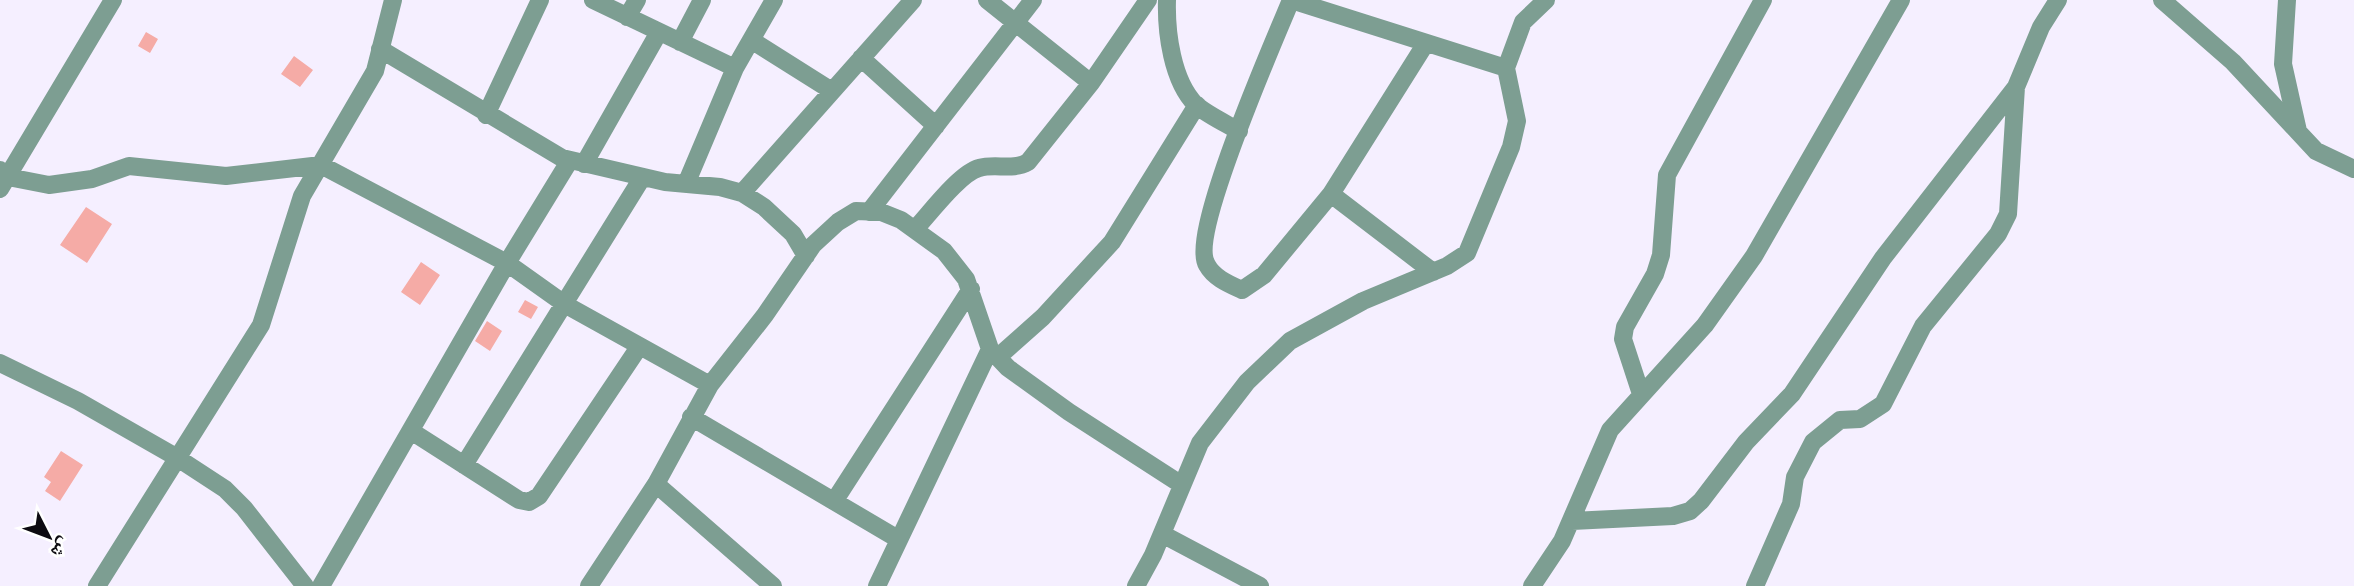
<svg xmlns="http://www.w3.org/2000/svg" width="2354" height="586" font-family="'Roboto Condensed','Noto Naskh Arabic',sans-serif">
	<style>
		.building { fill: #f5aba6 }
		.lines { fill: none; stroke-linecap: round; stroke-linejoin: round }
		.minor { stroke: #7d9e92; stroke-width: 18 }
	</style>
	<rect width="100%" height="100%" fill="#f5efff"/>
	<path class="building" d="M146,32L158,39L150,53L138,46Z
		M294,56L313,70L300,87L281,74Z
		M86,207L112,224L87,263L60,245Z
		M421,262L440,275L420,305L401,292Z
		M525,300L538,307L531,319L518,312Z
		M487,321L502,331L490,351L475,341Z
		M61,451L83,465L60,501L45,491L51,482L44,477Z"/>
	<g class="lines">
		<path class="minor" d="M593,0L735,68
			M987,0L1091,83
			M1167,0C1166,32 1172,81 1196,105C1208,115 1225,123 1239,131
			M2162,0L2233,62L2316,151L2354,169
			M2287,0L2283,64L2298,131
			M627,17L637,0
			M751,40L832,91
			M680,42L702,0
			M1426,43L1331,194L1264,275L1242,290C1229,284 1214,278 1207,265C1188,236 1275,39 1291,0L1506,68
			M380,49L562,158L665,182L720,187L742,193L764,207L793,234L806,256
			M861,58L936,126
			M486,115L540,0
			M584,164L659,32
			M0,170L8,177L49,185L92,179L129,166L226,176L321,165L507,263L566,305L710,385
			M686,184L735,68L774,0
			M0,189L113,0
			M742,193L913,0
			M1331,194L1433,272
			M869,212L1033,0
			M916,228C930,213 960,173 979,168C996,163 1012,171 1028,162L1091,83L1148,0
			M998,357L1043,317L1112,242L1197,105
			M0,363L78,401L176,457L225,489L244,508L305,586
			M1641,394L1623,339L1625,327L1655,274L1661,255L1667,175L1763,0
			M691,417L898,539
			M411,431L519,500L529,502L539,496L639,347
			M464,465L642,178
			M656,484L773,586
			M835,500L971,289
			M1572,521L1673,516L1690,511L1701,501L1746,442L1792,394L1883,258L2016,87
			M1162,534L1260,586
			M97,586L261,325L302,196L375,71L393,0
			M321,586L507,263L570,160
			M589,586L656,484L710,385L765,315L813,245L838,222L856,211L881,212L901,220L944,251L966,279L990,349L1008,368L1069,412L1182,485
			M877,586L990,349
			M1136,586L1153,555L1200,443L1247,382L1290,341L1363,301L1447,266L1467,253L1511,147L1517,121L1506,68L1523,22L1546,0
			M1532,586L1562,541L1610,430L1705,325L1754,256L1901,0
			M1755,586L1791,504L1795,477L1813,442L1840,420L1860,419L1883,404L1923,326L1998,234L2008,214L2016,87L2041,27L2058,0"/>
	</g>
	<g transform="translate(49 537) rotate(132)" stroke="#ffffff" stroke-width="5" paint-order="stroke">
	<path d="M0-5L12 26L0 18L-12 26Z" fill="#0d0b11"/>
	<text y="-10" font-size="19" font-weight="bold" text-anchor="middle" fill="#0d0b11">ش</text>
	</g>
</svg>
